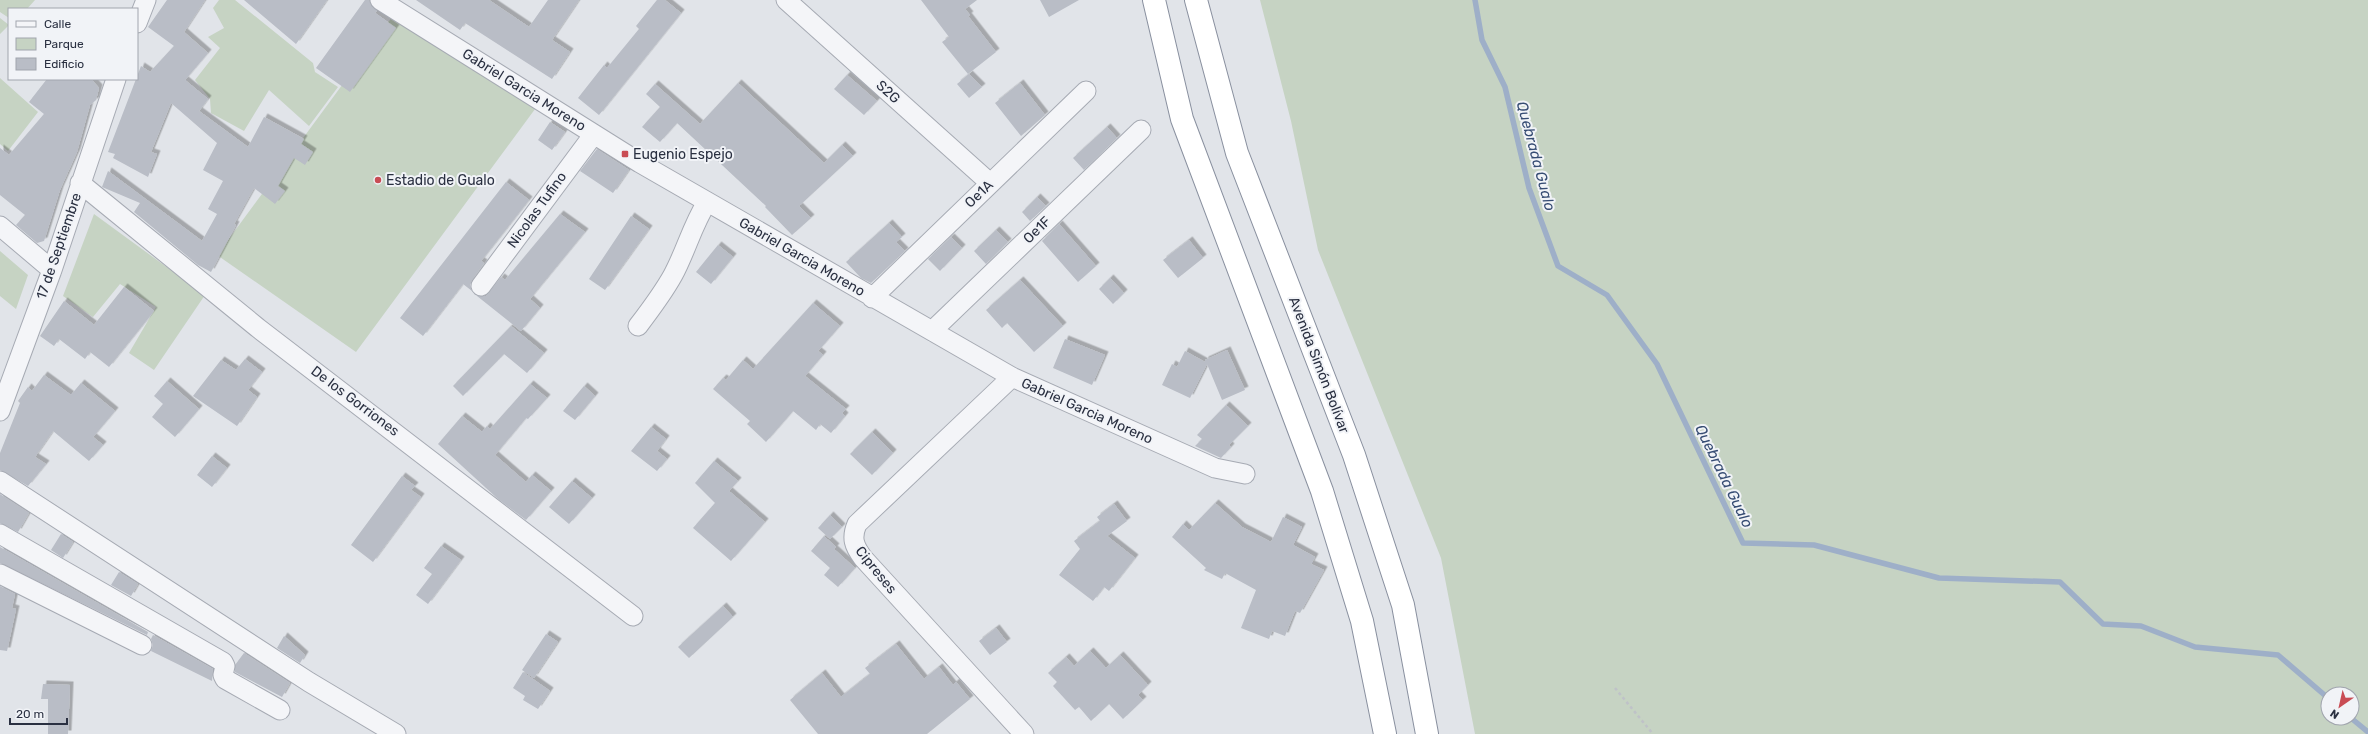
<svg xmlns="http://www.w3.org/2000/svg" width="2368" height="734" font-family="Rubik,sans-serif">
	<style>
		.green { fill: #c6d3c3; fill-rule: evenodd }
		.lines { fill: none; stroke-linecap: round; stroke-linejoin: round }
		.stream { stroke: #9eafc8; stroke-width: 5.5 }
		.building { fill: #b9bdc6; filter: url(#shadow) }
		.minor-casing { stroke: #a6aab3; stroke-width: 21 }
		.highway-casing { stroke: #89909f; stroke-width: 24 }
		.path { stroke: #bfc2c8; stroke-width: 2.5; stroke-dasharray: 3 3; stroke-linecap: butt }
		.minor { stroke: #f4f5f8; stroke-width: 19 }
		.highway { stroke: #fff; stroke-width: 22 }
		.poi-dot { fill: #c94c54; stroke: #f1f3f7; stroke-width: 1.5 }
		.labels { text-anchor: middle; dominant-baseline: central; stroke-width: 4; stroke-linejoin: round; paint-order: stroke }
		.street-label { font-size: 14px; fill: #2a3041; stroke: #f1f3f7 }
		.poi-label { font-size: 14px; fill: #2a3041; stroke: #f1f3f7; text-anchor: start }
		.water-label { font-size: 15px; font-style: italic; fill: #364c73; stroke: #f1f3f7 }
	</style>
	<defs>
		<filter id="shadow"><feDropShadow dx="3.5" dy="-3.5" stdDeviation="0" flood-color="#0004"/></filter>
	</defs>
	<rect width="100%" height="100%" fill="#e1e4e9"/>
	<path class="green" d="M0,0H35L27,9H9V18L0,12Z
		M219,0H235L313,63L315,72L338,87L309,126L269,90L244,131L211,113L210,99L195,80L220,48L208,37L224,28L213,8Z
		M1260,0H2368V734H1475L1441,558L1318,250L1291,121ZM2328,694H2352V718H2328Z
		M398,9L538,105L356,352L217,255Z
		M0,18L9,25L0,34Z
		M0,78L38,112L8,151L0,144Z
		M94,214L205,295L154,370L129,353L156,307L120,284L93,317L63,296Z
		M0,251L28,275L16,309L0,296Z"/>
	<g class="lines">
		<path class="stream" d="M1475,0L1482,40L1505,87L1529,188L1558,266L1607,295L1657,364L1743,543L1814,545L1939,578L2060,582L2103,624L2141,626L2195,647L2278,655L2328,698
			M2351,718L2368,732"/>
	</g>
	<path class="building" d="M167,0H205L184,32L208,53L185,80L208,99L199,111L248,147L264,117L304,139L301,144L313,152L305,165L294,158L278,186L285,191L275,204L254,188L234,224L236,225L211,272L198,265L134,212L140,203L102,187L108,171L202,241L217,214L208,209L223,181L203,170L217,143L171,103L151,152L157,154L148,177L113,158L115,154L108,152L141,66L150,72L174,46L148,27Z
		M244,0H327L296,44Z
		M365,0H369L371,5L377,11L375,13L396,28L350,92L316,68Z
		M416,0H489L529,27L548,0H579L552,40L570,52L552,79L465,23L460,30Z
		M657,0H665L681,13L599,115L578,98L604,65L607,68L639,29L636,26Z
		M921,0H977L965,9L970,15L968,16L996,52L968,74L942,42L949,37Z
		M1040,0H1079L1049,17Z
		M969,74L982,87L969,98L957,84Z
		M847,75L877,101L864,115L834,89Z
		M47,79H91L99,88L96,100L90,105L77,152L60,190L44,241L37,243L16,225L25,215L0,195V148L9,155L44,114L29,102Z
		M738,83L824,163L842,145L853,156L799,206L811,218L792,235L765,207L766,206L677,123L660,142L642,127L660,107L646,94L655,84L700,124Z
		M1020,83L1045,115L1021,136L995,103Z
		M550,122L565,132L552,150L538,140Z
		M1107,127L1117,138L1084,170L1073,158Z
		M597,149L629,170L613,193L580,171Z
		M506,182L529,200L481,261L484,263L472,280L470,285L472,291L463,284L423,336L400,318Z
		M1037,197L1046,206L1030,221L1022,212Z
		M560,214L585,232L530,299L540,308L521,331L477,296H486L501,277L505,280Z
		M631,216L649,229L605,290L589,279Z
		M889,223L902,237L896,242L905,251L871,283L861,278L846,262Z
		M1059,224L1096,266L1078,282L1042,241Z
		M996,230L1008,242L986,264L974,251Z
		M951,237L962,248L940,271L928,259Z
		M1189,240L1203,258L1178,278L1163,260Z
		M718,245L733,257L711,284L696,272Z
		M1110,278L1124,293L1113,304L1099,289Z
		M1020,280L1063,326L1034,352L1007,323L1002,328L986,310Z
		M124,287L154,311L109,367L90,352L85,359L59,339L54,346L40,336L64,301L94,325Z
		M813,303L840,326L818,351L823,355L805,376L846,409L842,413L845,416L831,433L820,424L816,430L793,411L766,442L747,424L750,421L713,389L723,378L726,380L743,360L753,369Z
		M511,326L544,353L527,373L504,354L463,396L453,386Z
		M1065,339L1105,355L1092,385L1053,368Z
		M1227,350L1245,390L1222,400L1207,364L1190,398L1162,385L1172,364L1177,367L1185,351L1205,362V360Z
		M245,359L262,372L248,390L257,397L237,426L193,396L221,360L236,370Z
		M44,375L71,395L81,383L115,411L93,437L103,445L89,461L53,431L35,457L46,464L28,486L0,470V453L20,403L18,401L28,387L32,391Z
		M167,381L199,409L175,437L152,417L163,404L154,396Z
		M530,384L547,398L528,419L526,418L495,455L526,482L532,475L551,491L526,520L498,499L438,444L462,416L482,432L487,426L490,429Z
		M584,386L595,396L575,420L563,411Z
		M1226,405L1248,426L1229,445L1231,447L1221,458L1195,446L1202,439L1197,435Z
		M651,427L666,439L657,451L667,459L657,471L631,451Z
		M872,432L893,453L872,475L850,454Z
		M212,456L227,468L212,487L197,475Z
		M714,461L738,481L729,491L765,522L731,561L693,528L715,503L695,483Z
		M402,476L415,486L411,490L421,497L373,562L351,545Z
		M572,481L592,498L569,524L549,507Z
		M0,494L29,513L18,532L0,523Z
		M1215,503L1242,527L1271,542L1283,517L1302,527L1293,545L1315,557L1311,564L1324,570L1300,613L1295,611L1285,636L1272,631L1269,639L1241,628L1256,590L1225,573L1222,579L1204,570L1206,568L1172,537L1183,524L1189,530Z
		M1114,504L1127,521L1107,536L1135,558L1109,591L1104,587L1093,601L1059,575L1080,549L1074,541L1100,521L1097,517Z
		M830,515L842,527L830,539L818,528Z
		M61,534L73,542L63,558L51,550Z
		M824,536L836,547L834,549L855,568L838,587L824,575L830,568L811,551Z
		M441,546L461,560L428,604L416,595L432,574L424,568Z
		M0,547L148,632L147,635L0,563Z
		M119,572L138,584L131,596L111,585Z
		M0,586L15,594L12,608L16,609L7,651L0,650Z
		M723,606L733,617L689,658L678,647Z
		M996,628L1007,642L990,655L979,641Z
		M546,634L558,642L534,678L522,670Z
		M153,635L213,669L212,681L151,651L153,645L151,639Z
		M284,636L305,655L300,663L277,648Z
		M896,644L924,679L939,667L953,685L956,682L970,699L927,734H818L790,700L822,673L841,697L870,674L865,668Z
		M1090,651L1106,668L1120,655L1148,685L1138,695L1143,700L1123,719L1109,704L1091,721L1079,707L1075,710L1053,686L1057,682L1048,673L1066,657L1074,666Z
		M244,653L290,683L282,697L235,672V665Z
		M523,672L550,691L538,709L523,700L525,696L513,688Z
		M43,684L70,685L68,734H48V699H41Z"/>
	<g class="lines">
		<g class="minor-casing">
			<path id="minor" d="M380,0L640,163L1012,377L1215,468L1245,474
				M786,0L990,183
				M137,23L146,0
				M80,183L258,328L633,616
				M0,226L52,270
				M481,286L594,134
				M872,298L1086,91
				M638,326C651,309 663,293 673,275C686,251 692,226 707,202
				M932,331L1141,130
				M1012,377L857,524C851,538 854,546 863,558L1024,734
				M0,411L52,270L116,79
				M0,481L309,682L396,734
				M0,534L223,662L225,666L223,675L225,679L280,710
				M0,574L142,645"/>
		</g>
		<g class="highway-casing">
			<path id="highway" d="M1154,0L1182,119L1322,491L1362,621L1385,734
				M1196,0L1237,153L1354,455L1403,605L1427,734"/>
		</g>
		<path class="path" d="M1615,688L1653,734"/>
		<use href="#minor" class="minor"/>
		<use href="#highway" class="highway"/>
	</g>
	<g class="poi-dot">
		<rect x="621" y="150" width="8" height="8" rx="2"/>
		<circle cx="378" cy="180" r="4"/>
	</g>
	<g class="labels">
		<g class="street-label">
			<text transform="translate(524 90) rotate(32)">Gabriel Garcia Moreno</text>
			<text transform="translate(888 92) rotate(42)">S2G</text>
			<text transform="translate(979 194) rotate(-44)">Oe1A</text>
			<text transform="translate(537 210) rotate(-54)">Nicolas Tufino</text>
			<text transform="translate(1037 230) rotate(-44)">Oe1F</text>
			<text transform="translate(59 246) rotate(-71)">17 de Septiembre</text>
			<text transform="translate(802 257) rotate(30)">Gabriel Garcia Moreno</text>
			<text transform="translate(1319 365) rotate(69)">Avenida Simón Bolívar</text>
			<text transform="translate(355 401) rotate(37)">De los Gorriones</text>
			<text transform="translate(1087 411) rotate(24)">Gabriel Garcia Moreno</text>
			<text transform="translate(876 570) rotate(51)">Cipreses</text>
		</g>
		<g class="poi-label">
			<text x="633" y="154">Eugenio Espejo</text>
			<text x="386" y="180">Estadio de Gualo</text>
		</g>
		<g class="water-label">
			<text transform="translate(1536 156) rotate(75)">Quebrada Gualo</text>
			<text transform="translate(1724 476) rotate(64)">Quebrada Gualo</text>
		</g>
	</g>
	<rect x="8" y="8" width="130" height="72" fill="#f1f3f7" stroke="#a1a5ae"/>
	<rect x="16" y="21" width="20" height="6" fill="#f4f5f8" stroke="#a1a5ae"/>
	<text x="44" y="28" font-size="12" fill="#2a3041">Calle</text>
	<rect x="16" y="38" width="20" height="12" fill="#c6d3c3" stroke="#a1a5ae"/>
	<text x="44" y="48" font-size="12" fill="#2a3041">Parque</text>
	<rect x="16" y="58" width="20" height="12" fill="#b9bdc6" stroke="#a1a5ae"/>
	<text x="44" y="68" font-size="12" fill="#2a3041">Edificio</text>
	<g transform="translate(2340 706) rotate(214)"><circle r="19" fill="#f1f3f7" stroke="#a1a5ae"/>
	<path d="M0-3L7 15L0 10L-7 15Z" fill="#c94c54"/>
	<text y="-6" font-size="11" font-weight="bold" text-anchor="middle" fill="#2a3041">N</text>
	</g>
	<path d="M10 718v6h57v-6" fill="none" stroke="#2a3041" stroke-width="2"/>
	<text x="16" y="718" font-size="12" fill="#2a3041" stroke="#f1f3f7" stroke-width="3" paint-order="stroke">20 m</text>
</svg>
